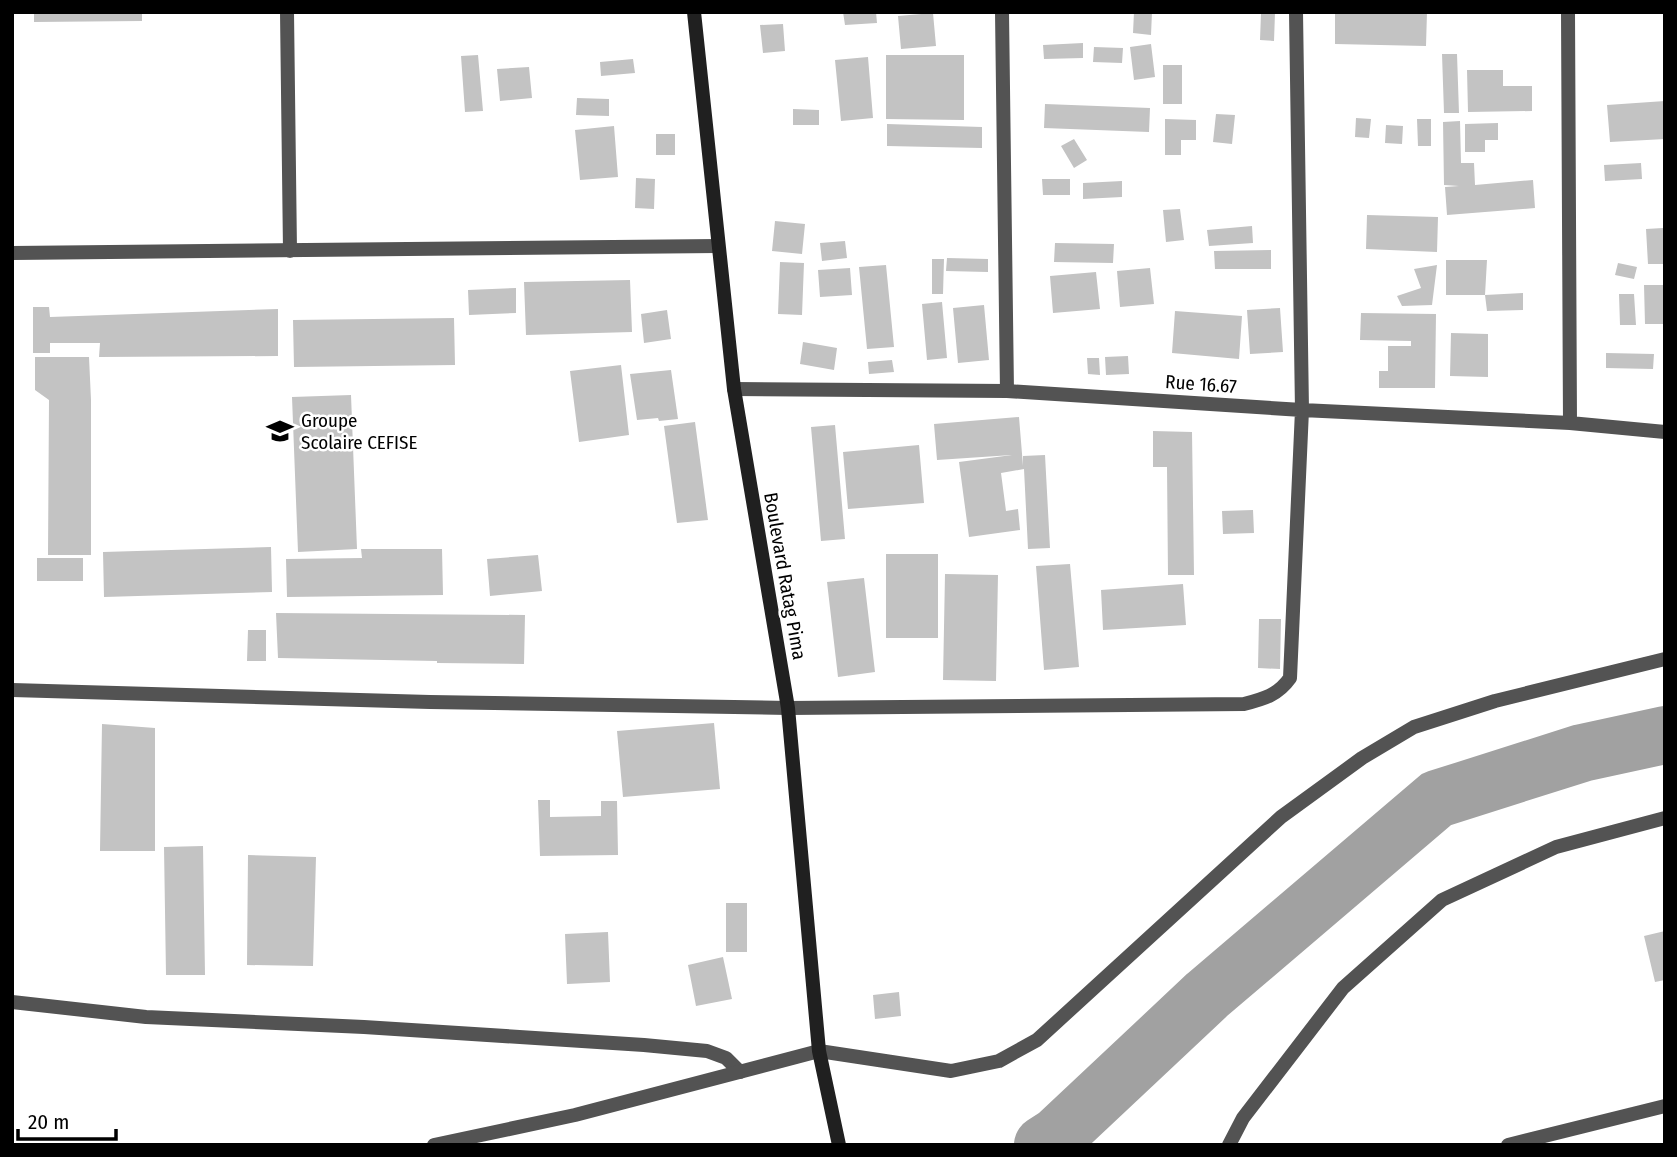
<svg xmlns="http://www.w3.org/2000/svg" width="1677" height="1157" font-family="'Fira Sans Condensed',sans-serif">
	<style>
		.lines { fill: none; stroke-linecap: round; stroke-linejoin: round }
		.river { stroke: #a1a1a1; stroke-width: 58 }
		.building { fill: #c3c3c3 }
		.lane { stroke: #535353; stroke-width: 14 }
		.street { stroke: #535353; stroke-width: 14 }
		.secondary { stroke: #202020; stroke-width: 14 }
		.labels { text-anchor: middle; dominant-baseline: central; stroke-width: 5; stroke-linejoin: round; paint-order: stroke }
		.street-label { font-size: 19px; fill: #000; stroke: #fff }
		.poi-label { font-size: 19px; fill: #000; stroke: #fff; text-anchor: start }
	</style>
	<rect width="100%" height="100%" fill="#fff"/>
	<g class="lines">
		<path class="river" d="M1043,1145L1057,1136L1207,995L1437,799L1582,753L1665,735"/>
	</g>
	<path class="building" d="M34,12H142V21L34,22Z
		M843,12H876L877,23L845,25Z
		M1134,12H1152L1151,35L1133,33Z
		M1335,12H1427L1426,46L1335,44Z
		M933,13L936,46L901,49L898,16Z
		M1261,13H1275L1274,41L1260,40Z
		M783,24L785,51L763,53L760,25Z
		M1083,43V58L1044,59L1043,45Z
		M1151,44L1155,77L1134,80L1130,47Z
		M1094,47L1123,48L1122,63L1093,62Z
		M1442,54H1457L1459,113H1444Z
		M478,55L483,111L465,112L461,56Z
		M886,55H964V120L886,119Z
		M868,57L873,118L841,121L835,60Z
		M633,59L635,73L601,76L600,62Z
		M1163,65H1182V104H1163Z
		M529,67L532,98L500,101L497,69Z
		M1467,70H1503V86H1532V111L1468,112Z
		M577,98L609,99V116L576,115Z
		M1665,101V139L1610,142L1607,105Z
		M1045,104L1150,108L1149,132L1044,128Z
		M793,109L819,110V125H793Z
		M1216,114L1235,115L1232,144L1213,142Z
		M1356,118L1371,119L1369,138L1355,137Z
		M1165,119L1196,120V140H1181V155H1165Z
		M1417,119H1431V146H1418Z
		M1460,121L1461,163H1474L1475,185L1533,180L1535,208L1447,215L1445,187L1459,186L1444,185L1443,122Z
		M1498,123V140H1485V152H1465V124Z
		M887,124L982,127V148L887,146Z
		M1386,125L1403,126L1402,144L1385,143Z
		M614,126L618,177L580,180L575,130Z
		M656,134H675V155H656Z
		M1074,139L1087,160L1074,168L1061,146Z
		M1641,163L1642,179L1605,181L1604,165Z
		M636,178L655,179L654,209L635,208Z
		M1042,179H1070V195H1043Z
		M1122,181V197L1083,199V183Z
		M1180,209L1184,240L1166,242L1163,210Z
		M1367,215L1438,217L1437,252L1366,249Z
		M775,221L805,224L802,254L772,251Z
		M1252,226L1253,243L1209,246L1207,230Z
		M1663,228L1665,264H1648L1646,229Z
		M845,241L847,258L822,261L820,243Z
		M1055,243L1114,244L1113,263L1054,262Z
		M1271,250V269H1215L1214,251Z
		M947,258L988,259V272L946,271Z
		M932,259H944L943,294H932Z
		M1446,260H1487L1485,295H1446Z
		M780,262L804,263L802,315L778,314Z
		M1618,263L1637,267L1634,279L1615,275Z
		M886,265L894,347L867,349L859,267Z
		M1437,265L1432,305L1402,306L1397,296L1421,288L1414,269Z
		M850,268L852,295L820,297L818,270Z
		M1150,268L1154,304L1120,307L1117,271Z
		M1096,272L1100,309L1053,313L1050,276Z
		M630,280L632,332L526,335L524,282Z
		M1644,285H1665V324H1645Z
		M516,288V313L469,315L468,290Z
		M1523,293V310L1487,311L1485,295Z
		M1619,294H1634L1636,325H1620Z
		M942,302L947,358L927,360L922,304Z
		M984,305L989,360L958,363L953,308Z
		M33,307H49L50,317L278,309V356L99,357L100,343H50V353H33Z
		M1280,308L1283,352L1250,354L1247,310Z
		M667,310L671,339L644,343L641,314Z
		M1175,311L1242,316L1239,359L1172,353Z
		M1361,313L1436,314L1435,388H1379V371H1388V346H1411V341L1360,340Z
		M454,318L455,365L294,367L293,320Z
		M1451,333L1488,334V377L1450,376Z
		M803,342L837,348L834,370L800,364Z
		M1606,353L1654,354L1653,369L1606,368Z
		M1128,356L1129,374L1106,375L1105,357Z
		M35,357H89L91,400V555H48L49,400L35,390Z
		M1087,358H1099L1100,375L1088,374Z
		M892,360L894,372L869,374L868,362Z
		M621,365L629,435L579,442L570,371Z
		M671,370L678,419L659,421L658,418L637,420L630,374Z
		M351,395L357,549L298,552L292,397Z
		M1019,417L1023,466V456L1045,455L1050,548L1028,549L1024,469L1001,473L1006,511L1018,509L1020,530L969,537L959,462L1012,455L937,460L934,424Z
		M695,422L708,520L677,523L664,426Z
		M835,425L845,539L821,541L811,427Z
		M1153,431L1192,432L1194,575H1168L1167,467H1153Z
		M919,445L924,503L848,509L843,452Z
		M1253,510L1254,533L1223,534L1222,511Z
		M271,547L272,592L104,597L103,552Z
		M361,549H442L443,595L287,597L286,559L362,558Z
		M886,554H938V638H886Z
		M538,555L542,591L490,596L487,559Z
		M37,558H83V581H37Z
		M1070,564L1079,667L1044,670L1036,566Z
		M945,574L998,575L996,681L943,680Z
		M864,578L875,672L838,677L827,582Z
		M1183,584L1186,625L1103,630L1101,590Z
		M276,613L525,615L524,664L437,663V661L278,658Z
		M1259,619H1281L1280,669L1258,668Z
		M248,630H266V661H247Z
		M714,723L720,789L623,797L617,731Z
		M102,724L155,728V851H100Z
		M538,800H550V817L601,816V801H617L618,855L540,856Z
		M203,846L205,975H166L164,847Z
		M248,855L316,857L313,966L247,965Z
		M726,903H747V952H726Z
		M1665,931V980L1655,982L1644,936Z
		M608,932L610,982L567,984L565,934Z
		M723,957L732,999L696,1006L688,965Z
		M899,992L901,1016L875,1019L873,995Z"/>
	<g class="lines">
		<path class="lane" d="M12,1002L146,1017L364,1027L644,1045L707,1051L726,1058L740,1072"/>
		<path class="street" d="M287,12L290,251
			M1002,12L1007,391
			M1568,12L1570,423
			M12,253L718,246
			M734,389L1007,391L1302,410L1570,423L1665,432
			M12,690L430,702L788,708L1244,704C1264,699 1278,695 1290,678L1302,410L1296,12
			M434,1145L575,1115L819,1051L951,1071L999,1061L1037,1040L1281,817L1362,758L1414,727L1495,701L1665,659
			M1229,1145L1243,1118L1343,988L1442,900L1556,847L1665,818
			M1508,1145L1665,1106"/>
		<path class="secondary" d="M694,12L734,389L788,708L819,1051L839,1145"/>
	</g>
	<defs>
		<g id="school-bare" transform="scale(2.1)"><path d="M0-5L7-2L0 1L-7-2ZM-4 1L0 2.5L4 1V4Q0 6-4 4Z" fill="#000" stroke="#fff" stroke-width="2.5" paint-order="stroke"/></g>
	</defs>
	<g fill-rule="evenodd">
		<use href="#school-bare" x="280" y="431"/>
	</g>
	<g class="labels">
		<g class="street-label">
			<text transform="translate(1201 384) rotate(4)">Rue 16.67</text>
			<text transform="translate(785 576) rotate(80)">Boulevard Ratag Pima</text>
		</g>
		<g class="poi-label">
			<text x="301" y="420">Groupe<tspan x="301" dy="22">Scolaire CEFISE</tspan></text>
		</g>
	</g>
	<rect width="1677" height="1157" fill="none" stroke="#000000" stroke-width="28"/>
	<path d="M18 1129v10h98v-10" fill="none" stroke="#000000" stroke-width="3.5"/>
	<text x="28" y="1129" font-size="21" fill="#000000" stroke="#ffffff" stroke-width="5" paint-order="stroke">20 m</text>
</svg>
